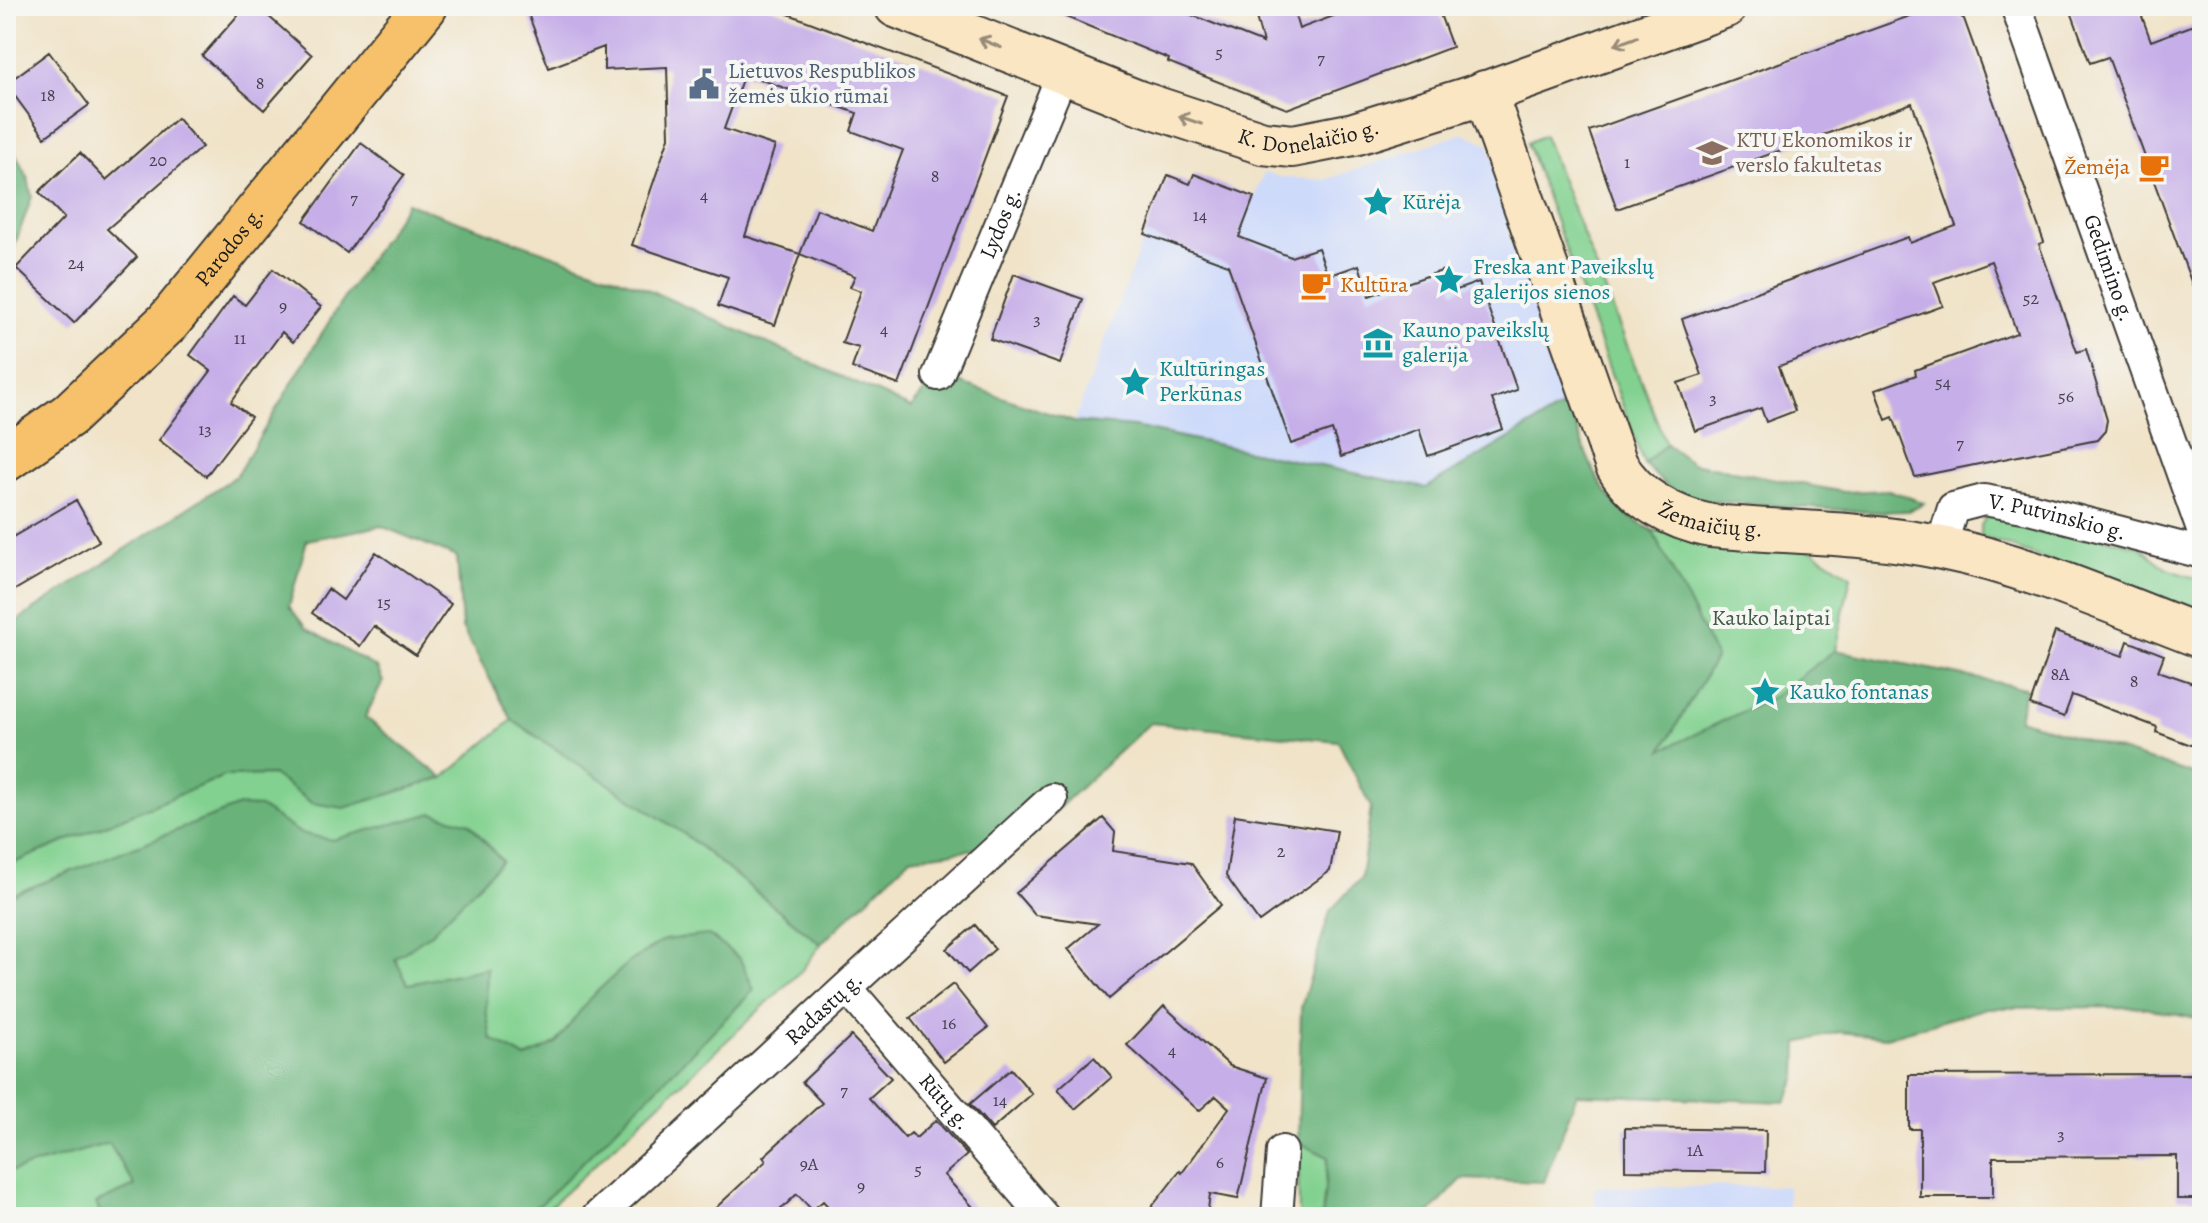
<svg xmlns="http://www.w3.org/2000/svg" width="2208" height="1223" font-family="Alegreya,serif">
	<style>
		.built { fill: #cedafa }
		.green { fill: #82d190; stroke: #4f7656; stroke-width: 2 }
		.forest { fill: #69b37a; stroke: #42684b; stroke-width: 2 }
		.building { fill: #c6aee8; fill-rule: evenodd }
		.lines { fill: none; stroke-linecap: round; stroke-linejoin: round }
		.street-casing { stroke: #3c3a36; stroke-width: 34 }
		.secondary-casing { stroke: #3c3a36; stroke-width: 46 }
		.primary-casing { stroke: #3c3a36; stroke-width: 48 }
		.street { stroke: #fff; stroke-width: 30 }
		.secondary { stroke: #fbe6c4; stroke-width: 42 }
		.primary { stroke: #f6c16b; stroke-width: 44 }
		.oneway { stroke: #978b78 }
		.labels { text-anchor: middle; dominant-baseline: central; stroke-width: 8; stroke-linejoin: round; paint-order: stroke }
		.number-label { font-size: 18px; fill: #46404f }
		.service-label { font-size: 22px; fill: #4e5e75; stroke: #f6f6f2; text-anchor: start }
		.street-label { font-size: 22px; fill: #1c1c1c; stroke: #f6f6f2 }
		.education-label { font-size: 22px; fill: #785e54; stroke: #f6f6f2; text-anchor: start }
		.food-label { font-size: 22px; fill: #c56008; stroke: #f6f6f2; text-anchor: end }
		.culture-label { font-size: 22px; fill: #0d838f; stroke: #f6f6f2; text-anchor: start }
		.park-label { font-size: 22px; fill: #405b45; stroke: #f6f6f2 }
	</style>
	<rect width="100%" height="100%" fill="#f6f6f2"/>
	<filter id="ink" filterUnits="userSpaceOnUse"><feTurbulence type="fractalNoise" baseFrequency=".0125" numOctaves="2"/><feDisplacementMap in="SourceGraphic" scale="16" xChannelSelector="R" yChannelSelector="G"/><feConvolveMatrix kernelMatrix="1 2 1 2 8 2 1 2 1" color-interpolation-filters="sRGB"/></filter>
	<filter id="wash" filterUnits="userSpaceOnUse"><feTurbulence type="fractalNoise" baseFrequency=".006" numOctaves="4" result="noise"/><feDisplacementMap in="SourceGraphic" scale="32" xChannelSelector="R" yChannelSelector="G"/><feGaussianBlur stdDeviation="1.8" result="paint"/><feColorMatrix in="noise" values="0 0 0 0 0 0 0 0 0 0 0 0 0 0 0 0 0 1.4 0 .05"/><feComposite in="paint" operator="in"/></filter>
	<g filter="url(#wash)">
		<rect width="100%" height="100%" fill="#f0e3c8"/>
		<path class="built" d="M1464,133L1488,144L1515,226L1507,230L1568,403L1426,488L1134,427L1074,422L1145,234L1228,265L1264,172L1280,177L1325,180Z
			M1788,1186V1217H1596L1594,1187Z"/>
		<path class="green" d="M1544,135L1666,444L1644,464L1527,143Z
			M1988,515L2013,516L2139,546L2167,569L2202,580V616L1981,536V525Z
			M1652,530L1710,542L1812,551L1851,576L1835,650L1786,745L1417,1217H1299L1298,1142L1345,1067L1657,541Z
			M512,720L684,834L821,944L801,971L539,1217H6V866L224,776L273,775L312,803L443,778Z"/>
		<path class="forest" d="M6,135L28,178L32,197L6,269Z
			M407,203L638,285L911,408L938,375L1074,422L1134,427L1426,488L1568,403C1587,455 1598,505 1652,530L1716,657L1662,750L1773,697L1835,650L2025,688L2019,719L2202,777V1020L2139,1007L1987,1008L1886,1037L1839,1032L1798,1043L1797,1077L1786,1102L1577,1094L1544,1182L1462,1179L1426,1217H1322L1328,1157L1298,1142L1301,1008L1330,911L1361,878L1371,807L1338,741L1150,723L1021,843L910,858L821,944L684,834L512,720L462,628L457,557L381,526L307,540L289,606L306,628L377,668L383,682L365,717L443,778L344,808L312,803L273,775L224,776L6,866V628L236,476L336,310Z
			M1666,444L1692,463L1844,492L1889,490L1924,503L1908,511L1870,512L1708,501L1681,494L1667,487L1644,464Z
			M239,806L260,807L300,833L332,840L433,813L469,823L502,861L431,933L395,959L408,984L487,968L486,1010L491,1039L526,1058L556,1043L590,998L628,963L664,940L709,935L740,959L754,990L541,1204L517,1217H102L96,1203L135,1186L109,1143L6,1173V897Z"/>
		<g id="blocks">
			<path class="building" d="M246,6H257L312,55L264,110L202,56Z
				M525,6H767L1008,96L899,385L852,368L859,348L842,343L861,291L850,287L855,276L800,254L775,325L718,306L728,277L632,245L669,137L667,67L604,70V47L549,68ZM744,74L857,113L851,131L903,150L872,231L817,209L800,254L745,236L775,146L724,129Z
				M1039,6H1169L1263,43L1253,6H1292L1299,29L1360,6H1437L1452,47L1287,109L1168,62L1169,59Z
				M2069,6H2138L2151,41L2202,22V302L2199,303L2108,57L2090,63Z
				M1935,7L1953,11L1964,19L2044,242L2039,244L2077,352L2086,349L2107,420L2105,431L2097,440L1915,477L1893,417L1886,420L1875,390L1916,375L1915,370L2017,333L1991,261L1934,282L1943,306L1779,366L1795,411L1766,422L1761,408L1695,431L1678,383L1702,375L1682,319L1908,237L1910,243L1956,226L1912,103L1617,209L1589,131Z
				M49,52L89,105L45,137L6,84Z
				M177,118L202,147L107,229L137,257L74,323L16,268L64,218L39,192L80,153L106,180Z
				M361,143L404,175L347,253L304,221Z
				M1194,174L1254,197L1239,237L1291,257L1318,248L1328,276L1359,265L1369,296L1447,269L1454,291L1479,282L1517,390L1492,399L1503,429L1428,456L1419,429L1341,457L1332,430L1291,444L1228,265L1145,234L1168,175L1190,184Z
				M273,269L321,307L293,342L282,332L231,402L251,417L206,476L159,440L211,371L190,355L233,296L245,305Z
				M1014,274L1083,299L1060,364L990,339Z
				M76,500L99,541L6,595V541Z
				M376,552L451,604L416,655L374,626L360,646L312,613L328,589L343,600Z
				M2055,632L2123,656L2128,641L2164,655L2158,671L2202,686V749L2156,732L2157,727L2072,695L2064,717L2030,705Z
				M1235,815L1337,831L1330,871L1259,922L1226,876Z
				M1103,818L1115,832L1113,851L1191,863L1221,905L1109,999L1068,949L1098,924L1035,915L1016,893Z
				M975,925L995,949L968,973L947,949Z
				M953,984L988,1028L944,1062L910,1018Z
				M1164,1006L1230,1066L1267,1078L1238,1199L1210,1194L1207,1217L1178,1215L1144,1217L1180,1171L1182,1173L1229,1108L1216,1096L1199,1111L1127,1045Z
				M851,1036L891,1078L869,1098L905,1138L911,1133L916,1138L936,1120L967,1155L944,1175L982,1217H838L823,1201L812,1210L797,1194L773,1217H706L766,1161L763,1157L822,1103L802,1082Z
				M1094,1057L1112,1077L1075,1109L1058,1089Z
				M1011,1069L1032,1094L992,1129L970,1104Z
				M2202,1074V1199H2177V1156L1993,1157V1197H1920V1129H1909V1075Z
				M1625,1128L1766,1130L1765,1172L1625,1170Z"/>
		</g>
	</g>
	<g filter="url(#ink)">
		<use href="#blocks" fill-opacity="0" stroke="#3c3a36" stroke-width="2"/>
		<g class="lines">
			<g class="street-casing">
				<g id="street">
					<path id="s1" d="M2016,6L2202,530"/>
					<path id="s2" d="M938,375L1063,72"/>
					<path id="s3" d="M1941,547L1953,508L1984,500L2029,508L2202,553"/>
					<path id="s4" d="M847,988L1044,1217"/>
					<path id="s5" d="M597,1217L1052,799"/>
					<path d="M1277,1217L1282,1151"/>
				</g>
			</g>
			<g class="secondary-casing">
				<g id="secondary">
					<path id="s6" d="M896,6L1138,102L1263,143L1293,146L1354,134L1479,95L1726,6"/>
					<path id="s7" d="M1485,92L1616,464C1634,498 1674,519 1711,526C1788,533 1867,532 1942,548C2031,566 2117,605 2202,637"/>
				</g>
			</g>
			<g class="primary-casing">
				<g id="primary">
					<path id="s8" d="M6,459L69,415L168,322L425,6"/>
				</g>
			</g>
			<use href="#street" class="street"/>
			<use href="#secondary" class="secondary"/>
			<use href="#primary" class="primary"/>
		</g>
		<defs><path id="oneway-shaft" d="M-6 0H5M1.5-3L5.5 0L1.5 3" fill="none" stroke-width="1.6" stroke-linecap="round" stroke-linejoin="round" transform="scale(2)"/></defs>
		<g class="oneway">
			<use href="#oneway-shaft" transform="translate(1626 41) rotate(160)"/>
			<use href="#oneway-shaft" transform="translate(990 43) rotate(-158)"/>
			<use href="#oneway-shaft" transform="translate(1190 120) rotate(-161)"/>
		</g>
	</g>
	<defs>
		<g id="civic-bare" transform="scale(2.4)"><path d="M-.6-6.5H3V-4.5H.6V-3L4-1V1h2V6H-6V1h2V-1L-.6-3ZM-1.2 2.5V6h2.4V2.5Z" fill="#5c6f8a" stroke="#f6f6f2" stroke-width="2.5" paint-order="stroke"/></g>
		<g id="university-bare" transform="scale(2.4)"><path d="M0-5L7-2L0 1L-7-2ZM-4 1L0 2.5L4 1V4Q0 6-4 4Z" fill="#8d6e63" stroke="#f6f6f2" stroke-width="2.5" paint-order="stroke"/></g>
		<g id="cafe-bare" transform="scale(2.4)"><path d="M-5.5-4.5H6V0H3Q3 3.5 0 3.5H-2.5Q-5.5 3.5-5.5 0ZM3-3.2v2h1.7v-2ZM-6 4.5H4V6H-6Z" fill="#e8710a" stroke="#f6f6f2" stroke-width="2.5" paint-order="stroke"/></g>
		<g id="sight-bare" transform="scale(2.4)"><path d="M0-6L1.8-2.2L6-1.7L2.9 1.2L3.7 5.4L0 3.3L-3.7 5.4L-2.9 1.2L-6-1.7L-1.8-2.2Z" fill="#0f9aa8" stroke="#f6f6f2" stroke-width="2.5" paint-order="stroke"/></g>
		<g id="museum-bare" transform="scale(2.4)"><path d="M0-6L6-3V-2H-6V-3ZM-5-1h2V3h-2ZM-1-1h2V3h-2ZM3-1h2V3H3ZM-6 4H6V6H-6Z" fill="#0f9aa8" stroke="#f6f6f2" stroke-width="2.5" paint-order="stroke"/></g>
	</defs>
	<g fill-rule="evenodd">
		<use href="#civic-bare" x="704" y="84"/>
		<use href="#university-bare" x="1712" y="153"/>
		<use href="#cafe-bare" x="2154" y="167"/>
		<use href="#sight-bare" x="1378" y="202"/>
		<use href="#sight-bare" x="1449" y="280"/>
		<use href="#cafe-bare" x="1316" y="285"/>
		<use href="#museum-bare" x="1378" y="343"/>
		<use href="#sight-bare" x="1135" y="382"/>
		<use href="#sight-bare" x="1765" y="692"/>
	</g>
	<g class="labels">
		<g class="number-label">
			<text x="1219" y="52">5</text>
			<text x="1321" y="58">7</text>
			<text x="260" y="83">8</text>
			<text x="48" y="95">18</text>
			<text x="158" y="160">20</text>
			<text x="1627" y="162">1</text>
			<text x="935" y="176">8</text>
			<text x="704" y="195">4</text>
			<text x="354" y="198">7</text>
			<text x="1200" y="215">14</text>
			<text x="76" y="263">24</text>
			<text x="2031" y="298">52</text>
			<text x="283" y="306">9</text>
			<text x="1037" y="319">3</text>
			<text x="884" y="329">4</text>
			<text x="240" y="338">11</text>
			<text x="1943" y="382">54</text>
			<text x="2066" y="396">56</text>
			<text x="1713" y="398">3</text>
			<text x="205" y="429">13</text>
			<text x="1960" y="443">7</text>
			<text x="384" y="602">15</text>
			<text x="2060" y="674">8A</text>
			<text x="2134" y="681">8</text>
			<text x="1281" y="851">2</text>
			<text x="949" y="1023">16</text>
			<text x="1172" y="1050">4</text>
			<text x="844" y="1090">7</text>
			<text x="1000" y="1100">14</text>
			<text x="2061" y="1134">3</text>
			<text x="1695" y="1150">1A</text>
			<text x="1220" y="1162">6</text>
			<text x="809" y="1164">9A</text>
			<text x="918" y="1169">5</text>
			<text x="861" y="1186">9</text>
		</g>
		<g class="service-label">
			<text x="728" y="71">Lietuvos Respublikos<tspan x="728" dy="25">žemės ūkio rūmai</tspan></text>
		</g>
		<g class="street-label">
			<text stroke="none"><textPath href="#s6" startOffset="438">K. Donelaičio g.</textPath></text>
			<text stroke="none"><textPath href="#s2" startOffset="164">Lydos g.</textPath></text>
			<text stroke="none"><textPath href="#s8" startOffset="310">Parodos g.</textPath></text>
			<text stroke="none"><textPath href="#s1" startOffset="278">Gedimino g.</textPath></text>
			<text stroke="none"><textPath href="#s7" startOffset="510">Žemaičių g.</textPath></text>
			<text stroke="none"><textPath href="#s3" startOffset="148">V. Putvinskio g.</textPath></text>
			<text stroke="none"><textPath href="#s5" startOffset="308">Radastų g.</textPath></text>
			<text stroke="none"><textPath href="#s4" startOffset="150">Rūtų g.</textPath></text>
		</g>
		<g class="education-label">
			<text x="1736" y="140">KTU Ekonomikos ir<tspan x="1736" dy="25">verslo fakultetas</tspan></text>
		</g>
		<g class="food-label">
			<text x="2130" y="167">Žemėja</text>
			<text x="1340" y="285" text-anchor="start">Kultūra</text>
		</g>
		<g class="culture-label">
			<text x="1402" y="202">Kūrėja</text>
			<text x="1473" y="267">Freska ant Paveikslų<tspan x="1473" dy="25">galerijos sienos</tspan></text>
			<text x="1402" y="330">Kauno paveikslų<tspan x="1402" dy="25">galerija</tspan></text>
			<text x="1159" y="369">Kultūringas<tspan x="1159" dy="25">Perkūnas</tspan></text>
			<text x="1789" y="692">Kauko fontanas</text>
		</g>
		<g class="park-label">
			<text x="1771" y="618">Kauko laiptai</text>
		</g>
	</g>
	<rect width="2208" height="1223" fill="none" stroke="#f6f6f2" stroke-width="32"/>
</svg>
